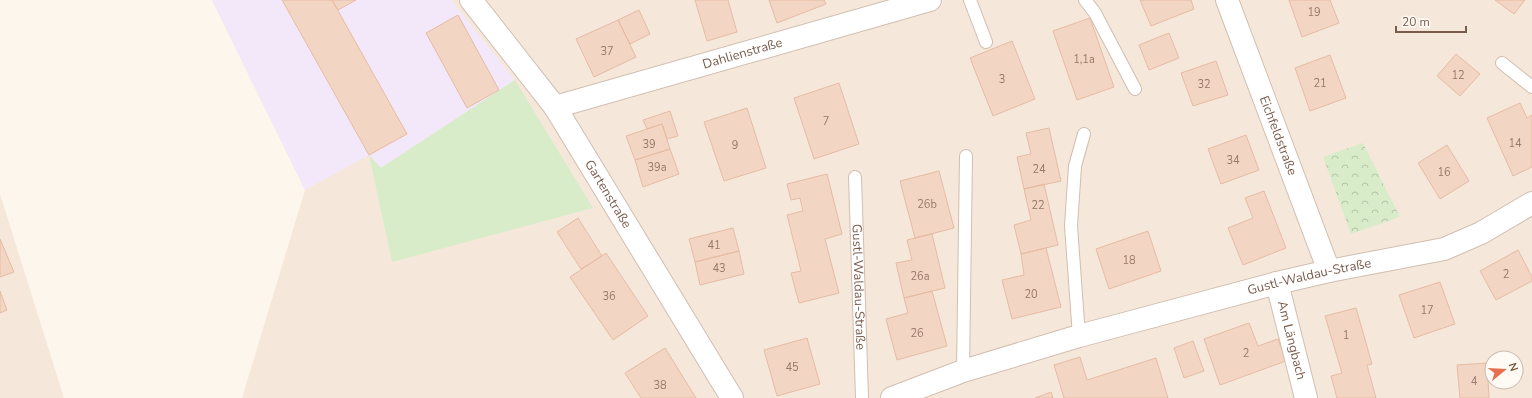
<svg xmlns="http://www.w3.org/2000/svg" width="1532" height="398" font-family="'Nunito Sans',sans-serif">
	<style>
		.residential { fill: #f5e8da; fill-rule: evenodd }
		.education { fill: #f3e8fa }
		.park { fill: url(#park-crowns) }
		.garden { fill: #d8ecc9 }
		.building { fill: #f3d5c3; stroke: #e6bba3 }
		.lines { fill: none; stroke-linecap: round; stroke-linejoin: round }
		.service-casing { stroke: #d1beb0; stroke-width: 14 }
		.minor-casing { stroke: #d1beb0; stroke-width: 24 }
		.service { stroke: #fff; stroke-width: 12 }
		.minor { stroke: #fff; stroke-width: 22 }
		.labels { text-anchor: middle; dominant-baseline: central; stroke-width: 3; stroke-linejoin: round; paint-order: stroke }
		.number-label { font-size: 11px; fill: #987a6a }
		.street-label { font-size: 13px; fill: #7a5c4d; stroke: #fffaf3 }
	</style>
	<defs>
		<pattern id="park-crowns" width="20" height="18" patternUnits="userSpaceOnUse"><rect width="20" height="18" fill="#d8ecc9"/><path d="M2 6a3 3 0 1 1 6 0M12 15a3 3 0 1 1 6 0" fill="none" stroke="#b4c2a5"/></pattern>
	</defs>
	<rect width="100%" height="100%" fill="#fdf6ec"/>
	<path class="residential" d="M212,0H1532V398H242L305,190ZM1492,358H1516V382H1492Z
		M0,194L64,398H0Z"/>
	<path class="education" d="M212,0H451L515,80L381,168L369,155L305,190Z"/>
	<path class="park" d="M1363,143L1400,217L1351,234L1323,157Z"/>
	<path class="garden" d="M515,80L593,208L392,262L369,155L381,168Z"/>
	<path class="building" d="M282,0H332L407,134L369,155Z
		M332,0H356L338,10Z
		M695,0H728L737,32L707,41Z
		M769,0H824L826,4L777,23Z
		M1140,0H1191L1194,9L1151,26Z
		M1289,0H1330L1339,23L1302,37Z
		M1495,0H1525L1514,14Z
		M639,10L650,34L630,44L618,20Z
		M458,15L499,90L467,108L426,33Z
		M1090,18L1114,87L1077,100L1053,31Z
		M618,20L636,57L594,77L576,39Z
		M1169,33L1179,58L1149,70L1139,45Z
		M1012,41L1035,99L993,116L970,58Z
		M1456,54L1480,74L1460,96L1437,76Z
		M1330,55L1346,98L1310,111L1295,68Z
		M1216,61L1228,95L1193,106L1181,73Z
		M839,83L859,144L814,159L794,98Z
		M1520,103L1527,118L1532,115V167L1513,176L1487,118Z
		M747,108L766,168L724,181L704,122Z
		M670,111L678,136L667,139L662,124L647,129L643,120Z
		M662,124L670,149L635,160L626,136Z
		M1049,128L1061,181L1024,189L1017,157L1031,154L1026,133Z
		M1246,135L1259,170L1221,184L1208,149Z
		M1447,145L1469,181L1440,199L1418,163Z
		M670,149L679,174L643,187L635,160Z
		M939,171L954,228L915,238L900,181Z
		M827,174L842,234L825,239L839,293L799,303L791,273L801,271L787,215L803,211L800,198L791,200L787,184Z
		M1044,184L1058,245L1021,254L1014,225L1031,220L1024,189Z
		M1264,191L1286,248L1243,265L1228,228L1253,218L1245,198Z
		M578,218L602,256L581,269L557,232Z
		M733,228L739,251L695,262L689,239Z
		M1148,231L1161,271L1109,289L1096,249Z
		M932,234L945,288L904,298L896,263L912,260L907,240Z
		M0,239L14,272L0,277Z
		M1046,248L1061,307L1012,319L1002,280L1024,275L1021,254Z
		M1518,250L1532,277V281L1496,300L1480,271Z
		M739,251L744,274L700,285L695,262Z
		M606,253L648,316L613,340L570,277Z
		M1440,282L1455,324L1414,338L1399,295Z
		M0,291L7,310L0,313Z
		M932,291L947,346L897,360L886,319L908,313L904,298Z
		M1356,308L1372,364L1367,365L1376,398H1337L1331,376L1342,373L1325,316Z
		M1249,323L1258,346L1278,339L1286,361L1220,385L1204,339Z
		M807,338L820,384L777,396L764,350Z
		M1193,341L1204,371L1184,378L1174,348Z
		M665,348L696,398H641L625,373Z
		M1080,357L1087,380L1156,358L1168,398H1064L1054,365Z
		M1487,363L1489,398H1460L1457,365Z
		M1051,392L1053,398H1035Z"/>
	<g class="lines">
		<g class="service-casing">
			<g id="service">
				<path d="M970,0L986,42"/>
				<path d="M1085,0L1095,13L1135,89"/>
				<path d="M1502,63L1532,87"/>
				<path id="s1" d="M855,177L862,398"/>
				<path d="M1079,336L1071,226L1075,166L1084,134"/>
				<path d="M963,371L966,156"/>
			</g>
		</g>
		<g class="minor-casing">
			<g id="minor">
				<path id="s2" d="M471,0L555,107L732,398"/>
				<path id="s3" d="M1227,0L1329,271"/>
				<path id="s4" d="M555,107L930,0"/>
				<path id="s5" d="M1277,283L1306,398"/>
				<path id="s6" d="M892,398L963,371L1079,336L1277,283L1329,271L1444,249L1481,233L1532,203"/>
			</g>
		</g>
		<use href="#service" class="service"/>
		<use href="#minor" class="minor"/>
	</g>
	<g class="labels">
		<g class="number-label">
			<text x="1314" y="12">19</text>
			<text x="607" y="51">37</text>
			<text x="1084" y="59">1,1a</text>
			<text x="1458" y="75">12</text>
			<text x="1002" y="79">3</text>
			<text x="1320" y="83">21</text>
			<text x="1204" y="84">32</text>
			<text x="826" y="121">7</text>
			<text x="1515" y="143">14</text>
			<text x="649" y="144">39</text>
			<text x="735" y="145">9</text>
			<text x="1233" y="160">34</text>
			<text x="657" y="167">39a</text>
			<text x="1039" y="169">24</text>
			<text x="1444" y="172">16</text>
			<text x="927" y="204">26b</text>
			<text x="1038" y="205">22</text>
			<text x="714" y="245">41</text>
			<text x="1129" y="260">18</text>
			<text x="719" y="268">43</text>
			<text x="1506" y="274">2</text>
			<text x="920" y="276">26a</text>
			<text x="1031" y="294">20</text>
			<text x="609" y="296">36</text>
			<text x="1427" y="310">17</text>
			<text x="917" y="333">26</text>
			<text x="1346" y="335">1</text>
			<text x="1246" y="353">2</text>
			<text x="792" y="367">45</text>
			<text x="1474" y="381">4</text>
			<text x="660" y="385">38</text>
		</g>
		<g class="street-label">
			<text stroke="none"><textPath href="#s4" startOffset="195">Dahlienstraße</textPath></text>
			<text stroke="none"><textPath href="#s3" startOffset="145">Eichfeldstraße</textPath></text>
			<text stroke="none"><textPath href="#s2" startOffset="238">Gartenstraße</textPath></text>
			<text stroke="none"><textPath href="#s6" startOffset="435">Gustl-Waldau-Straße</textPath></text>
			<text stroke="none"><textPath href="#s1" startOffset="110">Gustl-Waldau-Straße</textPath></text>
			<text stroke="none"><textPath href="#s5" startOffset="59">Am Längbach</textPath></text>
		</g>
	</g>
	<g transform="translate(1504 370) rotate(72)"><circle r="19" fill="#fffaf3" stroke="#cabbb1"/>
	<path d="M0-3L7 15L0 10L-7 15Z" fill="#e76f51"/>
	<text y="-6" font-size="11" font-weight="bold" text-anchor="middle" fill="#7a5c4d">N</text>
	</g>
	<path d="M1396 26v6h70v-6" fill="none" stroke="#7a5c4d" stroke-width="2"/>
	<text x="1402" y="26" font-size="12" fill="#7a5c4d" stroke="#fffaf3" stroke-width="3" paint-order="stroke">20 m</text>
</svg>
